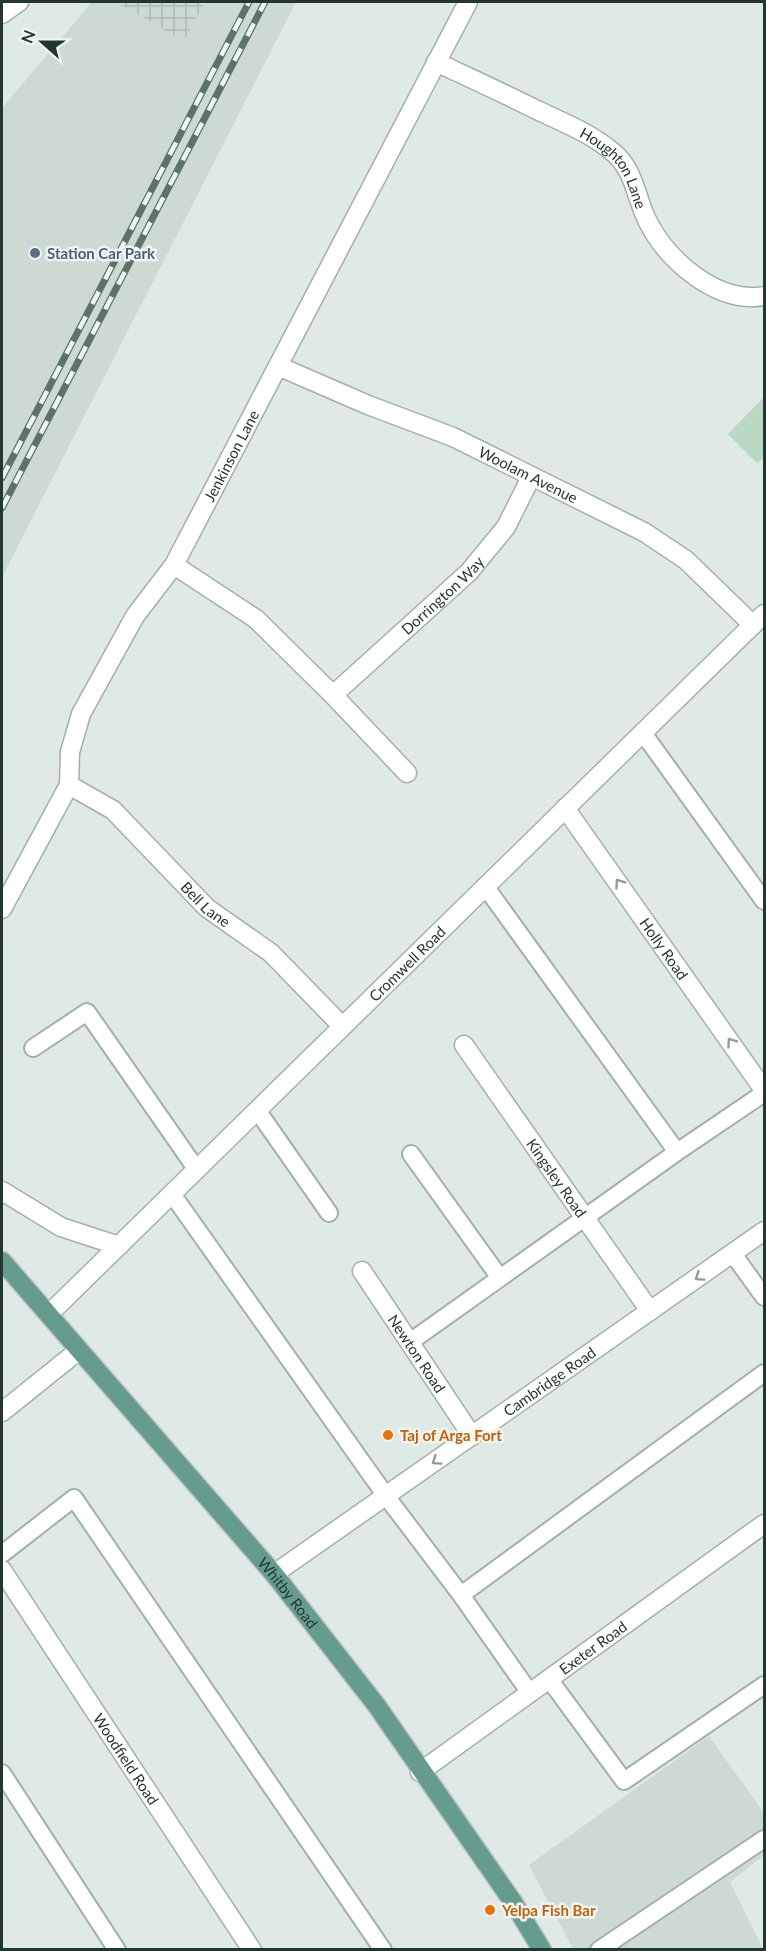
<svg xmlns="http://www.w3.org/2000/svg" width="766" height="1951" font-family="Lato,sans-serif">
	<style>
		.built { fill: #cdd9d3 }
		.industrial { fill: url(#industrial-grid) }
		.green { fill: #b9d9c2 }
		.lines { fill: none; stroke-linecap: round; stroke-linejoin: round }
		.lane-casing { stroke: #a2b0ac; stroke-width: 20 }
		.street-casing { stroke: #a2b0ac; stroke-width: 21 }
		.secondary-casing { stroke: #9fb4ac; stroke-width: 21 }
		.primary-casing { stroke: #bcc3c2; stroke-width: 21 }
		.lane { stroke: #fff; stroke-width: 16 }
		.street { stroke: #fff; stroke-width: 18 }
		.secondary { stroke: #fff; stroke-width: 18 }
		.primary { stroke: #669c8f; stroke-width: 18 }
		.rail-casing { stroke: #5b736d; stroke-width: 7 }
		.rail { stroke: #eff6f2; stroke-width: 4.5; stroke-dasharray: 14; stroke-linecap: butt }
		.oneway { stroke: #909c98 }
		.service-dot { fill: #5c6f8a; stroke: #eff6f2; stroke-width: 2 }
		.food-dot { fill: #e8710a; stroke: #eff6f2; stroke-width: 2 }
		.labels { text-anchor: middle; dominant-baseline: central; stroke-width: 5; stroke-linejoin: round; paint-order: stroke }
		.street-label { font-size: 15px; fill: #213832; stroke: #eff6f2 }
		.service-label { font-size: 15px; font-weight: bold; fill: #4e5e75; stroke: #eff6f2; text-anchor: start }
		.food-label { font-size: 15px; font-weight: bold; fill: #c56008; stroke: #eff6f2; text-anchor: start }
	</style>
	<defs>
		<pattern id="industrial-grid" width="8" height="8" patternUnits="userSpaceOnUse" patternTransform="scale(1.5)"><rect width="8" height="8" fill="#cdd9d3"/><path d="M0 4h8M4 0v8" fill="none" stroke="#b0bbb6"/></pattern>
	</defs>
	<rect width="100%" height="100%" fill="#dfe9e5"/>
	<path class="built" d="M92,2H296L2,577V108Z
		M709,1736L764,1813V1855L730,1882L763,1949H573L529,1865Z"/>
	<path class="industrial" d="M116,2H205L184,41Z"/>
	<path class="green" d="M764,397V458L757,463L728,434Z"/>
	<g class="lines">
		<g class="lane-casing">
			<path id="lane" d="M643,733L764,901
				M485,886L677,1152L764,1093
				M33,1048L87,1012L197,1170
				M257,1110L329,1213
				M411,1154L500,1278
				M172,1194L386,1496L461,1595
				M733,1254L764,1297
				M410,1342L677,1152
				M2,1554L74,1498L383,1950
				M549,1679L624,1781L764,1685
				M530,1693L461,1595L764,1373
				M2,1773L117,1950
				M599,1950L764,1839"/>
		</g>
		<g class="street-casing">
			<g id="street">
				<path d="M2,14L19,2"/>
				<path id="s1" d="M436,62C470,78 505,94 539,111C565,123 592,134 614,153C635,171 636,199 648,222C668,261 717,304 764,296"/>
				<path id="s2" d="M278,366L368,405L453,437L644,532L686,560L753,625"/>
				<path d="M174,565L256,619L333,695L407,773"/>
				<path id="s3" d="M333,695L469,572L506,527L531,477"/>
				<path id="s4" d="M69,785L113,810L207,908L271,953L342,1026"/>
				<path id="s5" d="M565,808L764,1090"/>
				<path id="s6" d="M2,909L69,785L70,752L81,714L135,616L174,565L468,2"/>
				<path id="s7" d="M464,1045L650,1311"/>
				<path d="M2,1191L61,1227L119,1246"/>
				<path id="s8" d="M362,1271L472,1436"/>
				<path d="M2,1412L78,1351"/>
				<path id="s9" d="M2,1570L252,1950"/>
				<path id="s10" d="M274,1574L764,1231"/>
				<path id="s11" d="M420,1772L764,1524"/>
			</g>
		</g>
		<g class="secondary-casing">
			<g id="secondary">
				<path id="s12" d="M49,1314L764,614"/>
			</g>
		</g>
		<g class="primary-casing">
			<g id="primary">
				<path id="s13" d="M2,1261L274,1574L377,1706L513,1902L542,1950"/>
			</g>
		</g>
		<use href="#lane" class="lane"/>
		<use href="#street" class="street"/>
		<use href="#secondary" class="secondary"/>
		<use href="#primary" class="primary"/>
		<g class="rail-casing">
			<path id="rail" d="M2,478L249,2
				M2,508L265,2"/>
		</g>
		<use href="#rail" class="rail"/>
	</g>
	<defs><path id="oneway-chevron" d="M-2-3.5L2.5 0L-2 3.5" fill="none" stroke-width="1.6" stroke-linecap="round" stroke-linejoin="round" transform="scale(1.5)"/></defs>
	<g class="oneway">
		<use href="#oneway-chevron" transform="translate(619 883) rotate(-125)"/>
		<use href="#oneway-chevron" transform="translate(731 1042) rotate(-125)"/>
		<use href="#oneway-chevron" transform="translate(699 1277) rotate(145)"/>
		<use href="#oneway-chevron" transform="translate(436 1461) rotate(145)"/>
	</g>
	<circle class="service-dot" cx="35" cy="253" r="6"/>
	<g class="food-dot">
		<circle cx="388" cy="1435" r="6"/>
		<circle cx="490" cy="1910" r="6"/>
	</g>
	<g class="labels">
		<g class="street-label">
			<text stroke="none"><textPath href="#s1" startOffset="212">Houghton Lane</textPath></text>
			<text stroke="none"><textPath href="#s6" startOffset="513">Jenkinson Lane</textPath></text>
			<text stroke="none"><textPath href="#s2" startOffset="273">Woolam Avenue</textPath></text>
			<text stroke="none"><textPath href="#s3" startOffset="148">Dorrington Way</textPath></text>
			<text stroke="none"><textPath href="#s4" startOffset="183">Bell Lane</textPath></text>
			<text stroke="none"><textPath href="#s5" startOffset="172">Holly Road</textPath></text>
			<text stroke="none"><textPath href="#s12" startOffset="501">Cromwell Road</textPath></text>
			<text stroke="none"><textPath href="#s7" startOffset="162">Kingsley Road</textPath></text>
			<text stroke="none"><textPath href="#s8" startOffset="99">Newton Road</textPath></text>
			<text stroke="none"><textPath href="#s10" startOffset="336">Cambridge Road</textPath></text>
			<text stroke="none"><textPath href="#s13" startOffset="438">Whitby Road</textPath></text>
			<text stroke="none"><textPath href="#s11" startOffset="213">Exeter Road</textPath></text>
			<text stroke="none"><textPath href="#s9" startOffset="226">Woodfield Road</textPath></text>
		</g>
		<g class="service-label">
			<text x="47" y="253">Station Car Park</text>
		</g>
		<g class="food-label">
			<text x="400" y="1435">Taj of Arga Fort</text>
			<text x="502" y="1910">Yelpa Fish Bar</text>
		</g>
	</g>
	<rect width="766" height="1951" fill="none" stroke="#213832" stroke-width="6"/>
	<g transform="translate(42 42) rotate(291)" stroke="#eff6f2" stroke-width="4.5" paint-order="stroke">
	<path d="M0-4.5L10 22L0 15L-10 22Z" fill="#213832"/>
	<text y="-9" font-size="16" font-weight="bold" text-anchor="middle" fill="#213832">N</text>
	</g>
</svg>
